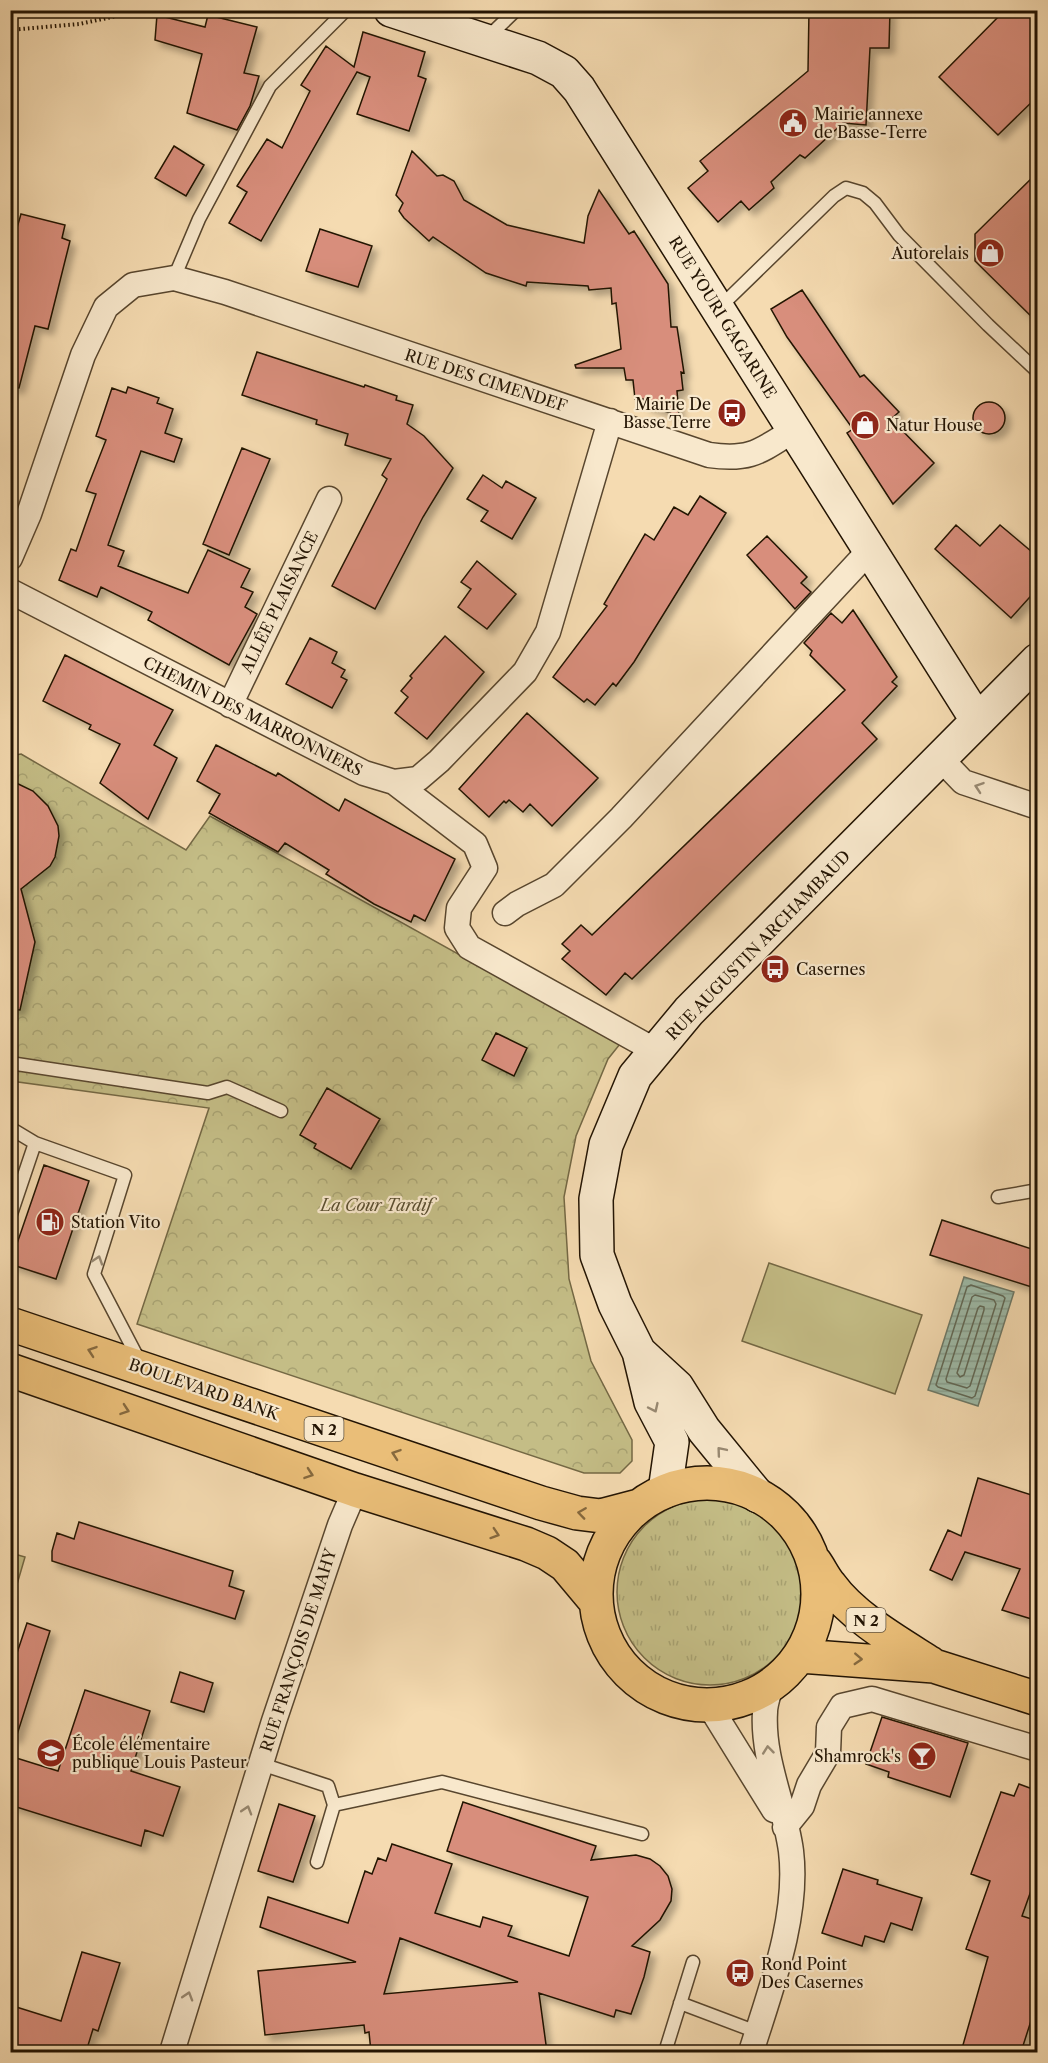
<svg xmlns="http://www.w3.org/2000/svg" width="1048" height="2063" font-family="'Libre Caslon Text',serif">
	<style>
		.grass { fill: url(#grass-tufts); stroke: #746844; stroke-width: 1.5 }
		.park { fill: url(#park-crowns); stroke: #746844; stroke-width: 1.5 }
		.garden { fill: #c4bd86; stroke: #746844; stroke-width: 1.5 }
		.water { fill: url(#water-rules); stroke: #6c7867; stroke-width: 1.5 }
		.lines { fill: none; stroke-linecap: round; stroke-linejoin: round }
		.shore { stroke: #606856; stroke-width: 1.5 }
		.building { fill: #d88e7c; stroke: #231403; stroke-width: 1.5; fill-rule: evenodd; filter: url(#shadow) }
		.lane-casing { stroke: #58462e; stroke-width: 15 }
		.street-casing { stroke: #58462e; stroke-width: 27 }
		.secondary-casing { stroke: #231403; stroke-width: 36 }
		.primary-casing { stroke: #231403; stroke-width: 36 }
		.path { stroke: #231403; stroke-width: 4; stroke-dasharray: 1.5 3; stroke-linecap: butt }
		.lane { stroke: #f8e8cc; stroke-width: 12 }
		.street { stroke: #f8e8cc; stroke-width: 24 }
		.secondary { stroke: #f8e8cc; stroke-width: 33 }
		.primary { stroke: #eabe78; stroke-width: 33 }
		.oneway { stroke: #988972 }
		.oneway2 { stroke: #86693e }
		.labels { text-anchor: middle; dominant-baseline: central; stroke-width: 4.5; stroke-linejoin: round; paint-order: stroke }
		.shield { fill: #f8e8cc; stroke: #63543f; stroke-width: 1.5 }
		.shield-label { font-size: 15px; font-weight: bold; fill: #231403 }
		.poi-label { font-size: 16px; fill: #231403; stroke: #f8e8cc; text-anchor: start }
		.street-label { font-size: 16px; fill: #231403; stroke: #f8e8cc }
		.park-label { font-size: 16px; font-style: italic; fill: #5b4f31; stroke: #f8e8cc }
	</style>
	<defs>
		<pattern id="grass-tufts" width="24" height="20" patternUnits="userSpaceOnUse" patternTransform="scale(1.5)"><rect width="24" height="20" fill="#c4bd86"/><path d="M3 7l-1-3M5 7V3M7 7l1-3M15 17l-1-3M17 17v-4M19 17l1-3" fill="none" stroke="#a8a272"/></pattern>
		<pattern id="park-crowns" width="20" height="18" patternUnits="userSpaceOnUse" patternTransform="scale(1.5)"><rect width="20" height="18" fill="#c4bd86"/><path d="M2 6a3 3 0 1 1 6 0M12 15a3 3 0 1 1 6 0" fill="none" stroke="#a8a272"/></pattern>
		<pattern id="water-rules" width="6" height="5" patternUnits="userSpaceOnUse" patternTransform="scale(1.5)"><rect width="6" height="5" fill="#9dbba9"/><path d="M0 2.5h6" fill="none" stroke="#87a090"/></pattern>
		<filter id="shadow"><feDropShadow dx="5.5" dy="5.5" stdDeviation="3" flood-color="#0004"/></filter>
	</defs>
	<rect width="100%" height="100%" fill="#f5dbb1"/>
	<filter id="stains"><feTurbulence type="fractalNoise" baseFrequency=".00333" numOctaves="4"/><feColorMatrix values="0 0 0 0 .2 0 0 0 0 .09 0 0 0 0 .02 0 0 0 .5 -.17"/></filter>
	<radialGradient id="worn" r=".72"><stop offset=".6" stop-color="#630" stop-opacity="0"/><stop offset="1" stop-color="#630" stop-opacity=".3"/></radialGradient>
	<path class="grass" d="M617 1592a93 93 0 1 1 186 0a93 93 0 1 1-186 0Z"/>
	<path class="park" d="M21,754L186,850L210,816L620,1044L608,1059L576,1136L564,1197L569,1279L591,1361L632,1440V1461L620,1473H584L137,1324L209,1108L11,1081L10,756Z"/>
	<path class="garden" d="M769,1263L922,1315L895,1394L742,1341Z
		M11,1553L25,1557L11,1605L10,1553Z"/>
	<path class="water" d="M964,1277L1014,1292L978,1406L928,1390Z"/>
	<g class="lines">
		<path class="shore" d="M971,1285L1003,1296L1005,1298L975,1396L972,1398L938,1387L936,1385L967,1287Z
			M975,1295L994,1300L996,1304L970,1386L967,1388L947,1382L946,1379L972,1297Z
			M980,1306L984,1307V1310L964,1375L960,1377L957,1373L978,1308Z"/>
	</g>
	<path class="building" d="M809,10H890L889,48H870L866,125L843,123L805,158L800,155L771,182L774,188L749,210L741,201L718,222L688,188L708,171L700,161L808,71Z
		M1005,10H1038V96L998,135L939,77Z
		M157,15L205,27L208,15L257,27L244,73L259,76L250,106L237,130L187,113L202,54L155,40Z
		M363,32L425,52L418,76L426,79L409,131L357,114L370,77L357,72L261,241L229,223L247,192L237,186L267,139L282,148L310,91L301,85L326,46L354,67Z
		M174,146L204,165L186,196L155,178Z
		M412,151L437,176L443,175L454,181L464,200L507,225L584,243L588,216L599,190L629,234L634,231L668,284L671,327H677L684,373L681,372L683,390L677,391L679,416L645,405L643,399H635L633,380H626L624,368H576L575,365L621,349L616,303L612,304L611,288L589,290L588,286L527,282L526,286L486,273L433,237L429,241L404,218L399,211L403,203L396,195Z
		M1038,172V323L975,261V234Z
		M21,214L65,225L62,238L70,241L48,329L35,326L19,388L10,387V252Z
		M320,229L372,246L358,287L306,271Z
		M802,290L860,377L864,375L899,412L891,419L934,463L893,504L847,433L853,429L787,337L771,309Z
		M257,352L364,387L365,385L397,396L396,400L413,405L407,424L424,436L453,468L423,517L375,609L332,586L387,479L382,475L391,459L345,445L348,434L316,424L317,420L242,395Z
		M128,387L159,398L157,403L173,409L165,433L182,439L174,462L141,451L108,545L124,551L118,566L188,593L208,550L250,569L241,587L253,592L245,607L257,614L229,665L148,620L152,612L101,587L97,597L59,580L71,549L76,551L96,494L86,491L106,440L96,436L112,388L126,393Z
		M973 418a16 16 0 1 1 32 0a16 16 0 1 1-32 0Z
		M242,448L270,459L229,555L203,544Z
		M483,475L502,488L506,481L536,498L512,539L481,521L488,511L467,499Z
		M700,496L726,513L634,662L616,686L613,683L595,705L587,699L584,702L553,677L607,606L604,604L645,534L654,540L674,507L688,515Z
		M956,525L980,546L1000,525L1038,557V588L1011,618L935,549Z
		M767,536L807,577L801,583L811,592L795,609L747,555Z
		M477,561L516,594L487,629L458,607L471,589L461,582Z
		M853,610L897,677L892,682L897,686L862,723L877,739L632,979L625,973L606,995L562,959L570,951L562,944L581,925L592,935L845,690L810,655L812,651L804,643L831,613L842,623Z
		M445,636L484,672L427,739L395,713L408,697L401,691L412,678L410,676Z
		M310,638L337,652L332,663L345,670L341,677L347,680L332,708L286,684Z
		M65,655L173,710L154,745L177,758L148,819L100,783L120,744L89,729L91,725L43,701Z
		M527,713L598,778L552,826L530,804L523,812L509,800L506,803L504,801L489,817L459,789Z
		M216,745L276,776L278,773L339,811L345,799L455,859L425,921L414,915L411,922L374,904L326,874L329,870L285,843L278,852L209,813L220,794L197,781Z
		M10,780L33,791L48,806L58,826L59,836L55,857L50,866L21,889L35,942L20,1010L10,1009Z
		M496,1033L527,1048L514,1076L482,1060Z
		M327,1088L380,1119L351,1169L314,1148L316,1144L300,1135Z
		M44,1165L89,1181L56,1279L10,1264Z
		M942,1220L1038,1251V1289L930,1255Z
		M978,1478L1038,1497V1621L1002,1610L1020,1569L965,1552L952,1580L930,1570L948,1530L961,1536Z
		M79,1522L233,1571L229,1586L244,1591L235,1619L52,1561V1551L57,1533L74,1539Z
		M27,1623L50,1631L16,1738L10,1737V1674Z
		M180,1672L213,1683L204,1712L171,1702Z
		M85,1690L150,1711L131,1771L180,1787L163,1836L145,1830L141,1846L10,1805V1756L58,1771Z
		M882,1717L968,1743L950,1797L888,1777L889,1772L866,1764Z
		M1019,1784L1038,1791V1871L1022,1916L1038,1921V1999L1021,2052H961L988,1957L966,1949L990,1881L971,1874L1001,1792L1014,1796Z
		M463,1802L596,1846L591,1860L636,1855L650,1859L660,1866L668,1876L672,1889L671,1901L660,1920L632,1946L650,1952L644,1977L631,2014L616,2010L614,2017L539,1993L547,2052H371L369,2032L365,2033L364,2025L265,2035L258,1971L356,1962L260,1927L268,1897L348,1923L365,1871L372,1874L378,1858L386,1861L392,1844L452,1864L435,1913L480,1927L483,1917L512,1926L508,1936L569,1956L588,1897L447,1851ZM400,1938L518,1982L384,1994Z
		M279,1804L315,1816L293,1882L258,1871Z
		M843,1869L878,1880L877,1884L922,1898L912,1930L891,1923L884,1942L865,1936L862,1946L822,1933Z
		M82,1952L120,1963L98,2031L93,2029L86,2052H10V2005L61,2021Z"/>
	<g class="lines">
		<g class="lane-casing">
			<path id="lane" d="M487,38L516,10
				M174,278L199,219L270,86L346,10
				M719,308L834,196L846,188L863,193L875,203L899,235L988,325L1038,372
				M10,1063L208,1093L227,1087L281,1111
				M10,1128L35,1143
				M998,1197L1038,1190
				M10,1217L35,1143L125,1175L94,1274L140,1362
				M261,1764L328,1786L334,1805L442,1782L642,1834
				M317,1862L334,1805
				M680,2003L757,2032
				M666,2049L693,1962"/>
		</g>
		<g class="street-casing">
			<path id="street" d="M10,558L29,514L83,355L106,307L133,285L174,278L225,292L709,455C751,461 760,451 794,430
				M10,591L364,773L394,782L418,779L439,761L525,672L548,632L610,421
				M230,705L329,499
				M939,757L963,782L1038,807
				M394,782L475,844L485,868L459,908L457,928L469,947L656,1051
				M505,913L517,904L554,885L621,818L869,551
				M709,1705L774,1810
				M785,1827L802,1806L809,1785L828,1753L829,1727L842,1706L872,1699L1038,1749
				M172,2052L274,1721L340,1525L355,1490
				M751,2052C770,1991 799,1917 791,1851C785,1805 762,1760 765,1712C765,1703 769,1694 771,1685"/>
		</g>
		<g class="secondary-casing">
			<path id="secondary" d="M391,10L538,58L564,72L579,89L977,720
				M639,1352L677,1387L704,1430L758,1496
				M665,1491L672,1442L651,1402L639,1352L615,1304L597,1255L596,1199L606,1145L635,1076L689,1011L1038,660"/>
		</g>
		<g class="primary-casing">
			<path id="primary" d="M10,1324L541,1503L577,1513L601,1516L639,1506
				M10,1370L355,1490L526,1544L547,1553L565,1565L596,1602
				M596 1594a111 111 0 1 1 222 0a111 111 0 1 1-222 0Z
				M815,1562C820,1569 824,1578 830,1585C853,1617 897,1642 930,1663
				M800,1656L934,1666L1038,1699"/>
		</g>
		<path class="path" d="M10,30L79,24L145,10"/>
		<use href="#lane" class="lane"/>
		<use href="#street" class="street"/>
		<use href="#secondary" class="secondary"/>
		<use href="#primary" class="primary"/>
	</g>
	<defs><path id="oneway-chevron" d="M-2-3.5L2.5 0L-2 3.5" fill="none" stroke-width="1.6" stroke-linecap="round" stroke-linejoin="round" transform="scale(1.5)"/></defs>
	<g class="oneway">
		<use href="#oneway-chevron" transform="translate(979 787) rotate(-161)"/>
		<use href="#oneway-chevron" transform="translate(98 1260) rotate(-72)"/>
		<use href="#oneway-chevron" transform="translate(654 1408) rotate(65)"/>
		<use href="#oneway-chevron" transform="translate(721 1451) rotate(-130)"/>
		<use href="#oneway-chevron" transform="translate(768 1750) rotate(-96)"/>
		<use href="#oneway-chevron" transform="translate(247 1810) rotate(-73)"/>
		<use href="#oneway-chevron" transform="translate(188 1996) rotate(-73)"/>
	</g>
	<g class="oneway2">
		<use href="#oneway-chevron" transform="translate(92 1351) rotate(-161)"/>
		<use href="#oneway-chevron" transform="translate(125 1410) rotate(19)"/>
		<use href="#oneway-chevron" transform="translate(396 1454) rotate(-161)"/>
		<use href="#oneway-chevron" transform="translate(309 1474) rotate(19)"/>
		<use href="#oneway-chevron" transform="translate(582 1513) rotate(-172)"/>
		<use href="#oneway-chevron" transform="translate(495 1534) rotate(18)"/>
		<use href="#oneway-chevron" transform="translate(858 1659) rotate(3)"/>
	</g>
	<defs>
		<g id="civic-disc" transform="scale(1.5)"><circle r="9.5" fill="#8f2418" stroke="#f8e8cc"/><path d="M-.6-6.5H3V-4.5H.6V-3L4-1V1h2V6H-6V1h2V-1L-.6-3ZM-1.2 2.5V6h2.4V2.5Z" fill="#fff"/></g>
		<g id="shop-disc" transform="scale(1.5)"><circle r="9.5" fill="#8f2418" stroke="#f8e8cc"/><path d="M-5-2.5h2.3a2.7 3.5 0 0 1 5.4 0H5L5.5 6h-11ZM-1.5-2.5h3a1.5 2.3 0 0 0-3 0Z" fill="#fff"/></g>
		<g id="bus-disc" transform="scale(1.5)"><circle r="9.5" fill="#8f2418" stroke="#f8e8cc"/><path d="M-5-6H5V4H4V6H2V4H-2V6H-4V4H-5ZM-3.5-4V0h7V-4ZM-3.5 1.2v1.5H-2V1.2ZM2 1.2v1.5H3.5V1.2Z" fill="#fff"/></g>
		<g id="fuel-disc" transform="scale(1.5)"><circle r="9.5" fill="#8f2418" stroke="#f8e8cc"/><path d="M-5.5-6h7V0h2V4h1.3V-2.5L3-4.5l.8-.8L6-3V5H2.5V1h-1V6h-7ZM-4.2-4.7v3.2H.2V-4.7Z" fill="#fff"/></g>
		<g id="school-disc" transform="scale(1.5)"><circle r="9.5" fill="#8f2418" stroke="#f8e8cc"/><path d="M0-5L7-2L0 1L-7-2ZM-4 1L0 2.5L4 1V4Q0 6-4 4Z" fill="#fff"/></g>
		<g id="bar-disc" transform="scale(1.5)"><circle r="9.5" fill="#8f2418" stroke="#f8e8cc"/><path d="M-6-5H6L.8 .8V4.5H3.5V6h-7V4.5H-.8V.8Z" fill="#fff"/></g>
	</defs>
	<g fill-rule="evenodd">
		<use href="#civic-disc" x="793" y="123"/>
		<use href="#shop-disc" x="990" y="253"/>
		<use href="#bus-disc" x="732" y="413"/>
		<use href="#shop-disc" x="865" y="425"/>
		<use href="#bus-disc" x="775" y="969"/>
		<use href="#fuel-disc" x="50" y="1222"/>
		<use href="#school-disc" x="51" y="1753"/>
		<use href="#bar-disc" x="922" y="1756"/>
		<use href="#bus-disc" x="740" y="1973"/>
	</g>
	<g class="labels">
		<g class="shield">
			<rect x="304.5" y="1417" width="39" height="24" rx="4.5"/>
			<rect x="846.5" y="1608" width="39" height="24" rx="4.5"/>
		</g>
		<g class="shield-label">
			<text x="324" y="1429">N 2</text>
			<text x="866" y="1620">N 2</text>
		</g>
		<g class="poi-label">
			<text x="814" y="114">Mairie annexe<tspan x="814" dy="18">de Basse-Terre</tspan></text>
			<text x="969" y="253" text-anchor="end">Autorelais</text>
			<text x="711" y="404" text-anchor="end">Mairie De<tspan x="711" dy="18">Basse Terre</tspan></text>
			<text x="886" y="425">Natur House</text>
			<text x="796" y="969">Casernes</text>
			<text x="71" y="1222">Station Vito</text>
			<text x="72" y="1744">École élémentaire<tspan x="72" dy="18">publique Louis Pasteur</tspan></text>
			<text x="901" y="1756" text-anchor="end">Shamrock's</text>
			<text x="761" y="1964">Rond Point<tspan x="761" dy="18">Des Casernes</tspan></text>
		</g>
		<g class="street-label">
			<text transform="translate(723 317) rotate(58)">RUE YOURI GAGARINE</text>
			<text transform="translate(486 380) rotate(18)">RUE DES CIMENDEF</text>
			<text transform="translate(279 602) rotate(-64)">ALLÉE PLAISANCE</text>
			<text transform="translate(253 716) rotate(27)">CHEMIN DES MARRONNIERS</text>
			<text transform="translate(758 945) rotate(-46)">RUE AUGUSTIN ARCHAMBAUD</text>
			<text transform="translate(204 1389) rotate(19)">BOULEVARD BANK</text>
			<text transform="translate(298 1650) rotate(-72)">RUE FRANÇOIS DE MAHY</text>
		</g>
		<g class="park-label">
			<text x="376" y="1205">La Cour Tardif</text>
		</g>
	</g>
	<rect width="1048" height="2063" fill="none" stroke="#f5dbb1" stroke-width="36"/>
	<rect x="12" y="12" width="1024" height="2039" fill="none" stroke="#231403" stroke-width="3"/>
	<rect x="18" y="18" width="1012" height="2027" fill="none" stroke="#231403" stroke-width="1.5"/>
	<rect width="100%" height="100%" filter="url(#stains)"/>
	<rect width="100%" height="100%" fill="url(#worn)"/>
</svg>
